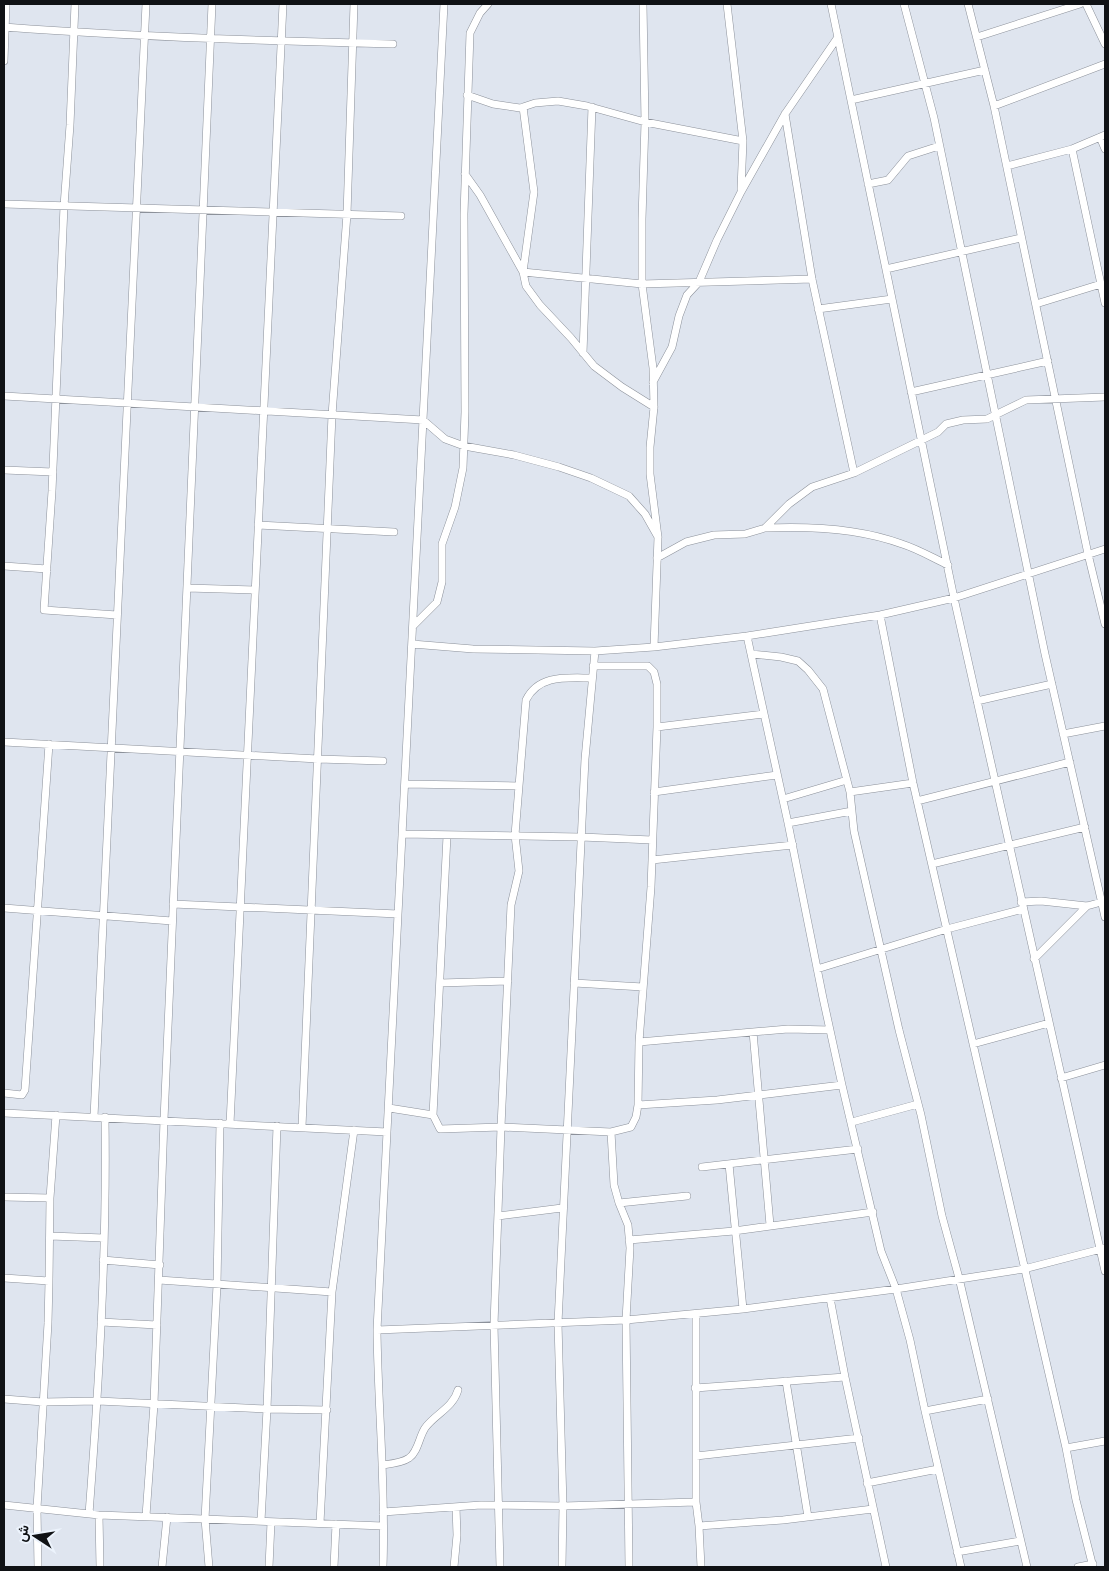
<svg xmlns="http://www.w3.org/2000/svg" width="1109" height="1571" font-family="'Noto Sans',Vazirmatn,sans-serif">
	<style>
		.lines { fill: none; stroke-linecap: round; stroke-linejoin: round }
		.minor-casing { stroke: #8c919a; stroke-width: 8 }
		.minor { stroke: #fff; stroke-width: 7 }
	</style>
	<rect width="100%" height="100%" fill="#dfe5ef"/>
	<g class="lines">
		<g class="minor-casing">
			<path id="minor" d="M75,4L70,125L64,206L52,491L44,610L117,615
				M643,4L645,122L642,219V284L653,368L654,407L650,447V474L658,537L654,647
				M727,4L743,141L741,189
				M831,4L954,598L1105,1271
				M904,4L934,118L1045,654L1105,917
				M968,4L994,106L1088,554L1105,624
				M1086,4L1105,44
				M4,27C133,37 263,41 393,44
				M977,37L1080,4
				M4,61L6,4
				M467,95L493,104L520,108L535,103L558,101L587,106L645,122L743,141
				M851,100L985,70
				M994,106L1105,64
				M523,107L534,192L523,272L642,284L812,279
				M785,114L812,279L854,473
				M1100,137L1105,149
				M1072,149L1105,303
				M1007,166L1072,149L1105,135
				M465,174L480,195L523,272L526,286L540,305L571,338L594,366L622,387L654,407
				M868,184L888,180L908,156L939,146
				M4,204L401,216
				M886,269L1021,238
				M1036,304L1101,284
				M818,309L892,299
				M583,353L592,107
				M653,382L672,347L679,316L687,295L699,282L717,240L741,192L785,114L838,37
				M911,392L1048,361
				M4,396L423,420L445,439L464,446L514,455L559,467L591,478L629,496L645,514L658,537
				M4,470L53,472
				M258,525L394,532
				M765,528C811,526 859,528 902,544C918,549 933,558 948,565
				M657,558L686,542L714,535L745,534L765,528L789,504L812,487L854,473L938,432L946,424L963,420L987,419L1026,400L1105,397
				M4,566L47,569
				M187,588L255,590
				M880,615L913,783L1066,1448L1076,1500L1093,1567
				M413,626L437,602L442,582V544L455,507L463,468L465,412L464,214L470,33L480,13L488,4
				M747,636L788,823L823,998L842,1085L881,1251L896,1289L910,1340L925,1411L961,1567
				M412,644L473,649L595,651L654,647L747,636L880,615L954,598L1105,549
				M751,654L781,657L798,661L808,670L823,689L850,792L854,831L899,1030L921,1115L942,1216L959,1278L1027,1567
				M593,666H648L654,672L657,684V727L651,887L639,1042L638,1105L636,1117L631,1127L611,1132L614,1185L619,1203L628,1225L630,1248L626,1320L629,1567
				M977,701L1052,684
				M657,727L764,714
				M1063,734L1105,726
				M4,742L318,759L383,761
				M405,784L519,786
				M654,792L777,775
				M850,792L913,783
				M783,799L847,780
				M917,801L1070,762
				M788,823L852,811
				M402,834L581,837L652,840
				M447,836L433,1115L440,1129L501,1127L611,1132
				M652,860L793,845
				M932,864L1085,827
				M1021,902L1041,901L1087,906L1105,901
				M173,904L398,914
				M4,908L172,921
				M1034,959L1087,906
				M817,969L947,929L1023,909
				M440,983L508,981
				M574,983L643,987
				M753,1032L770,1225
				M639,1042L788,1029L830,1030
				M973,1044L1049,1023
				M1061,1078L1105,1065
				M4,1093L22,1095L25,1090L49,744
				M638,1105L717,1100L842,1085
				M389,1108L433,1115
				M4,1113L387,1132
				M94,1117L146,4
				M852,1122L918,1104
				M230,1124L283,4
				M302,1127L332,415L347,214L354,4
				M729,1164L743,1309
				M702,1167L858,1149
				M4,1197L50,1198
				M619,1203L687,1196
				M498,1216L562,1208
				M50,1236L104,1238
				M629,1240L734,1231L873,1212
				M103,1260L160,1265
				M4,1278L49,1281L50,1198L56,1115
				M159,1280L332,1292
				M830,1298L845,1377L886,1567
				M696,1314V1502L699,1526L701,1567
				M101,1322L157,1325
				M377,1330L626,1320L743,1309L896,1289L1024,1269L1105,1248
				M786,1381L808,1517
				M695,1388L845,1377
				M4,1399L43,1402L98,1401L267,1409L327,1410
				M925,1411L988,1399
				M1066,1448L1105,1441
				M696,1456L859,1438
				M382,1465C390,1464 402,1463 409,1458C418,1452 419,1437 425,1428C435,1414 453,1408 458,1390
				M867,1483L938,1469
				M4,1505L99,1515L383,1526
				M383,1512L481,1505L563,1506L696,1502
				M89,1514C99,1382 107,1250 105,1117
				M99,1515L100,1567
				M146,1516L154,1404L164,1120L212,4
				M261,1521L267,1409L277,1126
				M320,1523L332,1292L354,1130
				M699,1526L783,1520L873,1509
				M957,1552L1020,1541
				M38,1567L37,1508L48,1323L49,1281
				M162,1567L167,1517
				M209,1567L205,1519L217,1285L220,1123
				M269,1567L271,1522
				M334,1567L336,1524
				M383,1567C386,1488 378,1409 377,1330L444,4
				M454,1567L457,1535L456,1507
				M500,1567L494,1325L501,1127L511,905L519,871L515,835L526,700C539,674 567,678 592,678
				M562,1567L563,1506L558,1323L585,759L595,651
				M1078,1567L1093,1564"/>
		</g>
		<use href="#minor" class="minor"/>
	</g>
	<rect width="1109" height="1571" fill="none" stroke="#101215" stroke-width="10"/>
	<g transform="translate(35 1536) rotate(282)" stroke="#ecf3fc" stroke-width="4" paint-order="stroke">
	<path d="M0-4L9 19L0 12L-9 19Z" fill="#101215"/>
	<text y="-8" font-size="14" font-weight="bold" text-anchor="middle" fill="#101215">ش</text>
	</g>
</svg>
